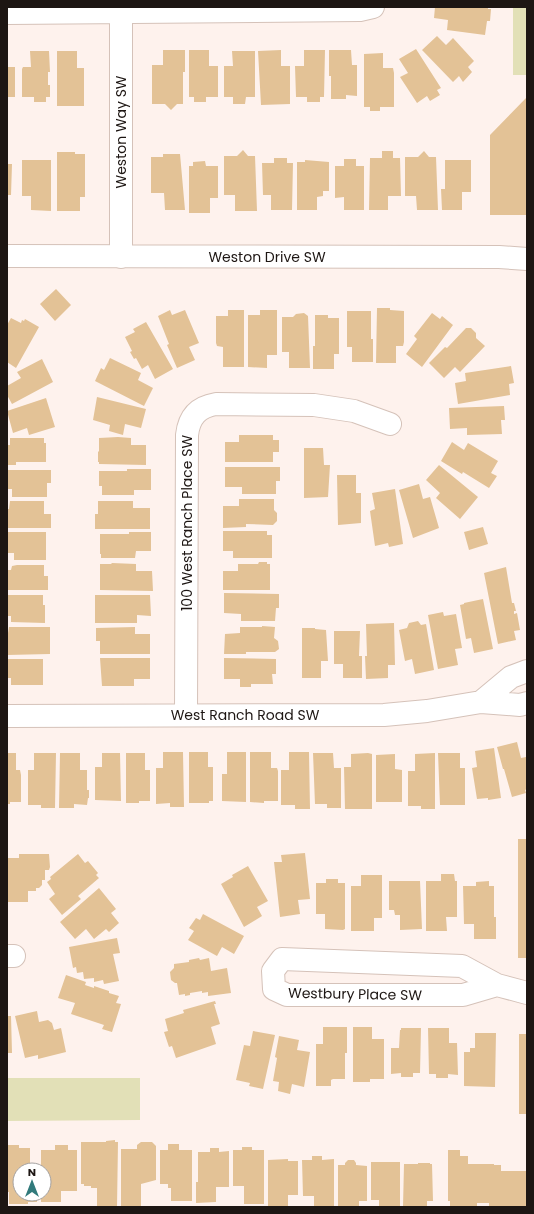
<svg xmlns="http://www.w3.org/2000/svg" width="534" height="1214" font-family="Poppins,sans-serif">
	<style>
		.green { fill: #e2e0b7 }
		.building { fill: #e3c296 }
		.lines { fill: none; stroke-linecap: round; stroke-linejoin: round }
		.minor-casing { stroke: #d5c2b9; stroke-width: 24 }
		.minor { stroke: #fff; stroke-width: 22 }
		.labels { text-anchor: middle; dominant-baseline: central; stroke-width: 3; stroke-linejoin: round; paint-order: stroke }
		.street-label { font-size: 14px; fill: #1d1613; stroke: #fff }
	</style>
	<rect width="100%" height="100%" fill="#fef2ed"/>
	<path class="green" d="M513,7H527V75H513Z
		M7,1078H140V1120L7,1121Z"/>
	<path class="building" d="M435,7H488V9H491L490,21H487L485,35L447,30L448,20L434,18Z
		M437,36L446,45L453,38L474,61L468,67L472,72L463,82L459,76L453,82L422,50Z
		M416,49L441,88L437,90L440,95L430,101L427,96L417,103L400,77L408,73L399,59Z
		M163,50H185V72H183V104H177L171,110L165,104H152V65H163Z
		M189,50H209V66H218V97H206V102H194V97H189Z
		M281,50V66H290V104L261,105L258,51Z
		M304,50H325L324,97H320V102H307V97H296L295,66H304Z
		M329,50H351L352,65H357V96L346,95V99H331V76H329Z
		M30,51H49L50,72H48V85H50V97H46V102H34V97H22V69L23,67H31Z
		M57,51H77V68H84V106H57Z
		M232,51H255V97H246L245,104H233V97H224V66H233Z
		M383,53V68H393L394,73V107H380V111H370V107H364V54Z
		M7,67H15V97H7Z
		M527,97V215H490V135Z
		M243,150L248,156H255L257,211H235V195H224V156H237Z
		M382,151H393V158H400L401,196H388V210H369L370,158H382Z
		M424,151L429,157H436L438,210H417L416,196H405V157H418Z
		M57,152H75V154H85V197H80V211H57Z
		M163,154H180L185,210H165L164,193H151V157H163Z
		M274,158H287V163H293L292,210H271V195H263L262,163H274Z
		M344,159H356V166H364V210H344V197L335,198V166H344Z
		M22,160H51V211L31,210V196H22Z
		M305,160L329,162V191H323V196L317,197V210H297V162H305Z
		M445,160H471V192H462V210H442L441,189H445Z
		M205,161L206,166H218V198H210V213H189V166H193V162Z
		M7,164H12L11,195H7Z
		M56,289L71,305L55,321L40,304Z
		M377,308H390V310L404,311V342L403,346H396V363H376Z
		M170,310L172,315L185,310L199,343L189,347L195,360L177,368L167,345L169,344L158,316Z
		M228,310H244V367H223V347L217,346L216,343V316H228Z
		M260,310H277V355H267V368L248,367V315H260Z
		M347,311H371V339H373V362H352V347H347Z
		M304,313L308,316L310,368H289V352H282V317H293L296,314Z
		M432,313L440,319L442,316L453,325L422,367L406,354L417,339L414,336Z
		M315,315H328V318H339V354H334V369H313V346H315Z
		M11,318L21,323L22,320L24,321L25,319L39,327L16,368L7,362V325Z
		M146,322L173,369L155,379L148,365L142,369L136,358L134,359L130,352L132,351L125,337L135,332L133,329Z
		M466,328H471L476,333V338L485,346L460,372L455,367L444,378L429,363L445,347L447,348Z
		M110,358L141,373L138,380L153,388L144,406L95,381L101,368L104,370Z
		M42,359L53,382L12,404L7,395V386L21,378L17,372Z
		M511,366L514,383L509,384L510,395L458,404L455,383L466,381L465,373Z
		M97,397L146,409L141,428L125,424L123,435L109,431L110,425L93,420Z
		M46,398L55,427L29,435L27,428L13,433L7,411Z
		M504,406L505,420H501L502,434L467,435V428L450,429L449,408Z
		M239,435H273V440H279V452H273V462H225V442H239Z
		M118,437L131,438V445H146V465L99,464V462H98V452L99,451V438Z
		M10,438H44V443H46V462H16V465H7V445H10Z
		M452,442L464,450L468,443L498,461L491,473L497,476L489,488L463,472L462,474L441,461Z
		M304,448H323L324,465H330L328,497L304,498Z
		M439,465L478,497L460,519L436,498L440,493L426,480Z
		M225,467H280V481H276V494H242V487H225Z
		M127,469H151V490H134V495H102V486H99V471H127Z
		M7,470H51V483H47V497H12V489H7Z
		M337,475H356V493H361V523L338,525Z
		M419,484L423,499L430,497L439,528L413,538L399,490Z
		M395,489L403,544L389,547L388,543L375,546L370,511L375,509L372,493Z
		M239,499H274V510L277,513V521L273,525L246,524V527L223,528V506H239Z
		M10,501H44V514H51V528H7V509H9Z
		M98,501H133V508H150V529H95V514H98Z
		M483,527L488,544L469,550L464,532Z
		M223,531H267V535H272V558H233V551H223Z
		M7,532H46V560H14V553H7Z
		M129,532H151V551H136L135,558H101V554H100V534H129Z
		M259,562H267V564H270V590H223V571H238V564H258Z
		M112,563L136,564V571H152L153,591L100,590V564H111Z
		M17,565H44V576H48V590H7V570H11L12,566Z
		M506,567L512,603H514L516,611H514V614L517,613L520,630L514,631L516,640L498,644L484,573Z
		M224,593L279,594V608H276L275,621H241V614L224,613Z
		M7,595H43V605H45V623L11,622V616H7Z
		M95,595H150L151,616L137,615V623H95Z
		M483,599L493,649L474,653L471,638L466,639L460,605L464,604V603Z
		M443,612L444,616L456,614L462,648L455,649L458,665L438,669L428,615Z
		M418,621L421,625L426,624L434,670L415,674L412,659L405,661L399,630L407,628L409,623Z
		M394,623L395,665H388V678L366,679L365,656H367L366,624Z
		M262,626L275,627L274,638L278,641L279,649L275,652H246V654H224L225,634L240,633V627H262Z
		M9,627H50V654L7,655V633H8Z
		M135,627V634H150V654H100V641H96V628Z
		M302,628H315V629L326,630L328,661H321V678H302Z
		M334,631H360L359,656H362V678H343V664H334Z
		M100,658H150V679H134V686H102Z
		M224,658L276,659V674H272L273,684H251V687H240V679H224Z
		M7,659H43V685H11V678H7Z
		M517,742L521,758L526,757L527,760V789L525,790L526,793L512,797L504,769H503L497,747Z
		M494,748L501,798L488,800V798L477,799L472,768L477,767L475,751Z
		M163,752H183L184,807H170V803L156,804V768H163Z
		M189,752H208V767H213V801H209V803H189Z
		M227,752H246V802L222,801V774H227Z
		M250,752H271V768H277L278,771V801H264V803L250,802Z
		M289,752H309L310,809H295V805H281V770H289Z
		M7,753H16V770H20L21,775V802H10V804H7Z
		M34,753H56L55,808H41V805H28V770H34Z
		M60,753H80V770H87V790H89V798H88L87,805L74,804V808H59Z
		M102,753H120L121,801L95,800V767H102Z
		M126,753H145V770H150V801H139V803H126Z
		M313,753H333L334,768H341V808H327V804H315Z
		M368,753L372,754V809H345L344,767H351V754Z
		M435,753V809H421V806H408V771H415V754Z
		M438,753H460V768H465V805H440Z
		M395,754V769L402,770V802H376V755Z
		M518,839H527V958H518Z
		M305,853L310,899L298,900L300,914L280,917L274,862H282L281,855Z
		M19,854H49L50,867L49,870H45V880H42V885L39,888H36V891H28V902H7V858H19Z
		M78,854L85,863L88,861L98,873L96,875L99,878L78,896L81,899L62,915L49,899L55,894L47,882L51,879L50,877Z
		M248,866L268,901L257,907L262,916L244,927L221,884L233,877L232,875Z
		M441,874H454L455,881H457V917H446L447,931H426V881H441Z
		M361,875H382V918H374V931H351V886H361Z
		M326,879H338V883H345V929L343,930L325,929V914H316V883H326Z
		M389,881H420L422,929L400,930V915H395L394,910H389Z
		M489,881V886H494V917H496V939H474V924H464L463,886H476V882Z
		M99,888L116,909L111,913L119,923L109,932L106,929L94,939L86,929L75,939L60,922Z
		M203,914L244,936L234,954L222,947L217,956L188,940L194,931L189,928L196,918L200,920Z
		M117,938L120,953L113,954L119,981L104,984L103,980L94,982V978L84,979L83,972L77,973L76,967L73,968L69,947Z
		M199,958L200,960L209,958L211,971L227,968L231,993L208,996V992L202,993V991L190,993V995L185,996V994L179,995L177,983H175L171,980L170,972L174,968V964L189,962V960Z
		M66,975L86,982L85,985L94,988V986L109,991V993L119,996L116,1003L121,1004L112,1032L102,1029L104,1025L71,1014L75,1003L58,998Z
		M215,1001L216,1004H214L220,1024L211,1027L216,1044L176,1058L172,1046L169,1047L164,1032L168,1031L165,1019L184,1013L183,1010Z
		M37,1011L39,1022L48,1020L52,1023L54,1030L61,1028L66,1052L38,1059V1055L25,1058L15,1016Z
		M7,1016H11L12,1053H7Z
		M323,1027H347V1053H345V1079H333L331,1080V1086H316V1044H323Z
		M353,1027H372V1039H384V1079H370V1082H353Z
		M401,1028H421L420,1073H413V1077H401V1073L391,1074V1048H399L400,1030H401Z
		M428,1028H449V1043H457L458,1075L448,1074V1078H436V1074H429Z
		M253,1031L275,1035L263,1089L249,1086L250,1083L236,1080L244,1045L250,1046Z
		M475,1033H496L495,1087L464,1086V1052H470V1048H475Z
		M519,1034H527V1114H519Z
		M279,1036L299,1040L297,1050L310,1052L304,1087L292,1084L290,1094L278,1091L279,1082L273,1081L277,1058L275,1057Z
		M115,1140V1142H118L117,1207H97V1188H91V1186H84V1184H81V1142H106V1141Z
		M141,1142H152L156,1146V1180L141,1184V1207H121V1149H137V1145Z
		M168,1144H179V1150H192V1201H171V1188H168V1184H160V1150H168Z
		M7,1145H19V1148H30V1170H20V1194H37V1202H28V1204H9V1192H7Z
		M55,1145H68V1150H77V1191H61V1202H41V1194H44V1170H41V1150H55Z
		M242,1147H252V1150H264V1204H244V1186H233V1150H242Z
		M210,1148H219V1152L229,1151V1187H216V1202L196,1203V1182H198V1152H210Z
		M448,1150H460V1156H468V1164H494V1165H501V1171H527V1207H489V1203H477V1207H450V1201H448Z
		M312,1156H322V1160L334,1159V1207H314V1196H303L302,1160H312Z
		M288,1159V1161H298V1195H288V1207H268V1160Z
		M348,1160H354L356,1163V1165L367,1166V1201H359V1207H338V1165H345V1163Z
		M371,1162H400V1207H379V1200H371Z
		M418,1163H430V1164H432L433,1201H427V1207H403L404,1164H418Z"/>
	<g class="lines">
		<g class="minor-casing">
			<path id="minor" d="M121,7V257
				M7,13L360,10L373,7
				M7,256L499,257L527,259
				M481,702L511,677L527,671
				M186,715L187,435C189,417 198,407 216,404L314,405L354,411L390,424
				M7,716L384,715L427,711L481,702L520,705L527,703
				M7,956H14
				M497,985L463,995H287L274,989L273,971L282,959L462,966L497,985L527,993"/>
		</g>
		<use href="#minor" class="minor"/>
	</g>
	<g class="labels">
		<g class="street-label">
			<text transform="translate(121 132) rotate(-90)">Weston Way SW</text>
			<text x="267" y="257">Weston Drive SW</text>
			<text transform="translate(187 523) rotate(-90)">100 West Ranch Place SW</text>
			<text x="245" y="715">West Ranch Road SW</text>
			<text transform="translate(355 994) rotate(1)">Westbury Place SW</text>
		</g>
	</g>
	<rect width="534" height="1214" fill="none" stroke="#1d1613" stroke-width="16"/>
	<g transform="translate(32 1182)"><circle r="19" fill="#ffffff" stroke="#a5a2a1"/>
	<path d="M0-3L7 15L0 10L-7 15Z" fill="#317a7b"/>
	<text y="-6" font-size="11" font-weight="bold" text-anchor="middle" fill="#1d1613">N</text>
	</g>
</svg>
